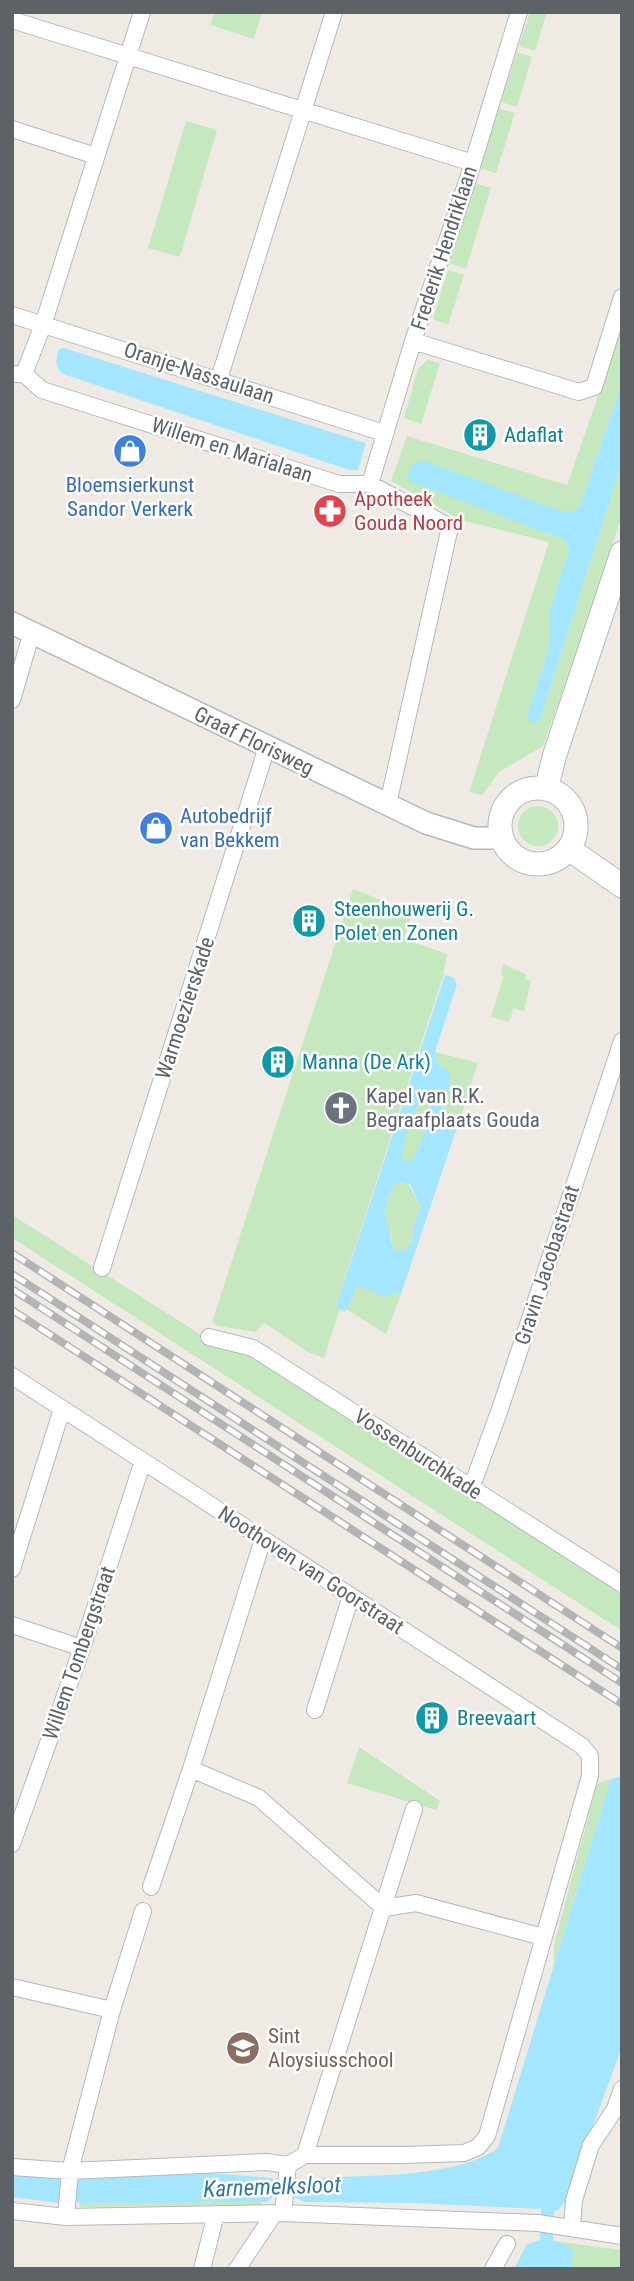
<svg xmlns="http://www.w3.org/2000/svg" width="634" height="2281" font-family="'Roboto Condensed',sans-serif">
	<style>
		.green { fill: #c5e8bf }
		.water { fill: #a4e6ff; fill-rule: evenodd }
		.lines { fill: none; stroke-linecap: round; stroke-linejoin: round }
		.minor-casing { stroke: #b4b8bc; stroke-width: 18 }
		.tertiary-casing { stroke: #b4b8bc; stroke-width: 24 }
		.secondary-casing { stroke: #b5babf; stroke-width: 25 }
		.minor { stroke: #fff; stroke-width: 16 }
		.tertiary { stroke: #fff; stroke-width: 21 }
		.secondary { stroke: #fff; stroke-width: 23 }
		.rail-casing { stroke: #b3b4b5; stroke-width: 8 }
		.rail { stroke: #fff; stroke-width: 5; stroke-dasharray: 16; stroke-linecap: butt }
		.labels { text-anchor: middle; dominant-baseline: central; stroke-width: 5; stroke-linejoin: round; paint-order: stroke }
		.street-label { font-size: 21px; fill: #5c6265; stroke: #fff }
		.culture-label { font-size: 21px; fill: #0d838f; stroke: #fff; text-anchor: start }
		.shop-label { font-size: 21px; fill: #366cbe; stroke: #fff }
		.health-label { font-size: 21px; fill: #be3a42; stroke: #fff; text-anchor: start }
		.worship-label { font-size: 21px; fill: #5b616d; stroke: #fff; text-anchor: start }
		.education-label { font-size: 21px; fill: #785e54; stroke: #fff; text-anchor: start }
		.water-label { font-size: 23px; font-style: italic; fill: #33789c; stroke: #fff }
	</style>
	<rect width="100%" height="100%" fill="#efebe4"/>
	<path class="green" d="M215,12H262L254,39L210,25Z
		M530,12H547L535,51L519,46Z
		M517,52L532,57L517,107L501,102Z
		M499,108L515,113L496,173L480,168Z
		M186,121L217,130L180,257L148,248Z
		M475,183L491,188L466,269L449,263Z
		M448,270L464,275L448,325L433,319Z
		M622,328V382L580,506L572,512L564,513L547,534C557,537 568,538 569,550L549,613L550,644L528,713L536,723L540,719L622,462V514L589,619L543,746L499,772L482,795L469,792L549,542L461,520L391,481L407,436L567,485Z
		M427,360L440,363L421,424L404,418L418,369Z
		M518 826a20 20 0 1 1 40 0a20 20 0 1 1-40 0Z
		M353,889L412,912L404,939L447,954L443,976L336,1306L340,1309L324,1358L310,1353L264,1323L256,1332L218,1326L212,1322Z
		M503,964L526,974L525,979L531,981L524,1011L513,1008L509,1022L491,1017L503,978L501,973Z
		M435,1052L478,1063L460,1119L443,1110L446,1093Z
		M423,1098L430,1101C432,1112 419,1154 411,1161H403C398,1150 413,1111 419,1100Z
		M407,1181L421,1208L409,1247L402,1251H397L392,1245L390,1228L385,1222L386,1203L394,1185Z
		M12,1215L222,1348L248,1351L622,1588V1631L12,1238Z
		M360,1284L384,1297L397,1293L401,1294L386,1334L346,1309L358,1285Z
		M359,1747L440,1801L436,1810L347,1783Z
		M611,1779L554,1964V1945L597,1784Z
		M218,2200L262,2202V2205L80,2207L79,2203Z
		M553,2241L622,2250V2269H571L574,2250Z"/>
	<path class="water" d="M64,348L366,443L358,470H349L66,375C54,369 55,362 59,349Z
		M622,382V462L540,719L536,723L529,721L528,713L550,644L549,613L569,550L568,545L563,539L412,482L407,477L412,465L424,461L564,512H572L580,506Z
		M445,975L453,977L457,984L435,1052L439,1066L450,1072L449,1089L443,1099V1110L460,1119L401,1294L397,1293L384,1297L358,1285L345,1312L336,1307ZM423,1098L431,1101C432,1112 419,1154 411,1161H403C399,1151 415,1104 423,1098ZM402,1182L410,1184L421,1208C420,1212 417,1215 416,1219C411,1231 417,1250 397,1251C390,1243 390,1238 390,1228C380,1215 388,1198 394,1185Z
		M622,1776V2047L565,2202L558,2210L554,2211L553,2241L562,2243L574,2250L571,2269H514L527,2244L540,2240L541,2209L414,2203L305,2202L295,2198L275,2195L267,2202L79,2203L73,2199L74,2187L79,2179L211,2173L272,2178L276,2183L298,2185L306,2179C361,2174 453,2180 498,2148L611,1779Z
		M12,2175L60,2178L63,2186L60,2203L12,2197Z"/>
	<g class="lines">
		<g class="minor-casing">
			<path id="minor" d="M12,20L473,163
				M12,129L96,156
				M12,315L384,433
				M413,341L579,392L594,387L622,297
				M12,374H24L42,390L339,484H370L450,527L388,804
				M24,374L43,325L142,12
				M219,379L334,12
				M370,484L413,341L469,176L519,12
				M12,700L32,632
				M102,1268L267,747
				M209,1337L253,1348L622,1584
				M12,1376L582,1746L590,1756V1776L487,2136L478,2147L464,2153L404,2155H305L288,2165L267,2162L70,2171L12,2167
				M471,1489L500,1409L622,1041
				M12,1569L62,1409
				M12,1625L82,1648
				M315,1710L351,1596
				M191,1769L259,1798L384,1908L416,1903L543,1937
				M12,1844L82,1648L143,1461
				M151,1887L191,1769L263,1539
				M12,1987L112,2010
				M305,2155L414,1809
				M12,2211L66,2217L283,2213L538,2223L622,2236
				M283,2213L288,2165
				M66,2217L70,2171L112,2010L143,1911
				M572,2228L574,2200L591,2145L615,2109L622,2089
				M202,2269L216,2214
				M237,2269L274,2214
				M493,2269L507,2244"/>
		</g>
		<g class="tertiary-casing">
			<path id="tertiary" d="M12,623L426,823L474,838H502"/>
		</g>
		<g class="secondary-casing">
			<path id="secondary" d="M500 826a38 38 0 1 1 76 0a38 38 0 1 1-76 0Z
				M546,789L555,754L622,553
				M569,849L622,886"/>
		</g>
		<use href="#minor" class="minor"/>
		<use href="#tertiary" class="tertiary"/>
		<use href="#secondary" class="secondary"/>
		<g class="rail-casing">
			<path id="rail" d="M12,1253L622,1648
				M12,1274L622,1669
				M12,1289L622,1683
				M12,1310L622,1704"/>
		</g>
		<use href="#rail" class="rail"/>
	</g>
	<defs>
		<g id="building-disc" transform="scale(1.75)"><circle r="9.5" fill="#0f9aa8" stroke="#fff"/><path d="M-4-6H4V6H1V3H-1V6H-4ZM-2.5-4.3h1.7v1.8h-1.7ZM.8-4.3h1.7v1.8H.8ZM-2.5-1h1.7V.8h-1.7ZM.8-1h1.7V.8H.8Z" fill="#fff"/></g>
		<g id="shop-disc" transform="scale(1.75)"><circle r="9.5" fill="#3f7fe0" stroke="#fff"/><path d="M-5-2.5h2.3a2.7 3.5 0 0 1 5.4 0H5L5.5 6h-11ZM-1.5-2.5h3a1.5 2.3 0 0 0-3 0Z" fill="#fff"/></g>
		<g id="pharmacy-disc" transform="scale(1.75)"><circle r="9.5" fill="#e0444e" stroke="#fff"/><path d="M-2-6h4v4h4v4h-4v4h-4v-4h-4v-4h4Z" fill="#fff"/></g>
		<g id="church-disc" transform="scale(1.75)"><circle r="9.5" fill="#6b7280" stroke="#fff"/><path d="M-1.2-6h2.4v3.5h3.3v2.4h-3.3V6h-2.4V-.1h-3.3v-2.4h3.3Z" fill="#fff"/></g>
		<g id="school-disc" transform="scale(1.75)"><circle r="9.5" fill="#8d6e63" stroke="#fff"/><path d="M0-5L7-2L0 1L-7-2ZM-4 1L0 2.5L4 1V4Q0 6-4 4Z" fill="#fff"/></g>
	</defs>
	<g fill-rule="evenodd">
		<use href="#building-disc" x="480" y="435"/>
		<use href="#shop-disc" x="130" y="451"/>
		<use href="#pharmacy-disc" x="330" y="511"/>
		<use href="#shop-disc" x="156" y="828"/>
		<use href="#building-disc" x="309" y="921"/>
		<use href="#building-disc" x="278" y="1062"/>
		<use href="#church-disc" x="341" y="1108"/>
		<use href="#building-disc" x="432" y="1718"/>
		<use href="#school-disc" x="243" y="2048"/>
	</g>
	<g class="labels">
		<g class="street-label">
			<text transform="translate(444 248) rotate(-72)">Frederik Hendriklaan</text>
			<text transform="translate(199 373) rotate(18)">Oranje-Nassaulaan</text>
			<text transform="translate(232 450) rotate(18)">Willem en Marialaan</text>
			<text transform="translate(254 741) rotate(26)">Graaf Florisweg</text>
			<text transform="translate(185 1008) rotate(-72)">Warmoezierskade</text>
			<text transform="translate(547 1265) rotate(-72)">Gravin Jacobastraat</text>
			<text transform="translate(418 1454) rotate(33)">Vossenburchkade</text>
			<text transform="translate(311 1570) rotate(33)">Noothoven van Goorstraat</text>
			<text transform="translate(79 1653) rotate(-71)">Willem Tombergstraat</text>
		</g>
		<g class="culture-label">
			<text x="504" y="435">Adaflat</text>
			<text x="334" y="909">Steenhouwerij G.<tspan x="334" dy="24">Polet en Zonen</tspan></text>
			<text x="302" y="1062">Manna (De Ark)</text>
			<text x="457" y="1718">Breevaart</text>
		</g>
		<g class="shop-label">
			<text x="130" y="485">Bloemsierkunst<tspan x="130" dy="24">Sandor Verkerk</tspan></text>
			<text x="180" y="816" text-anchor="start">Autobedrijf<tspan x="180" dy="24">van Bekkem</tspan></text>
		</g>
		<g class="health-label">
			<text x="354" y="499">Apotheek<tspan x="354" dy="24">Gouda Noord</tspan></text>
		</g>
		<g class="worship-label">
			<text x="366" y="1096">Kapel van R.K.<tspan x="366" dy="24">Begraafplaats Gouda</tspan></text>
		</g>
		<g class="education-label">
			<text x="268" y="2036">Sint<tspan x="268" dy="24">Aloysiusschool</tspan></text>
		</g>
		<g class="water-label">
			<text transform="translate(272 2187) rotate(-2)">Karnemelksloot</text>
		</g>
	</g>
	<rect width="634" height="2281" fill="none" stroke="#5c6265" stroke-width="28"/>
</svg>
